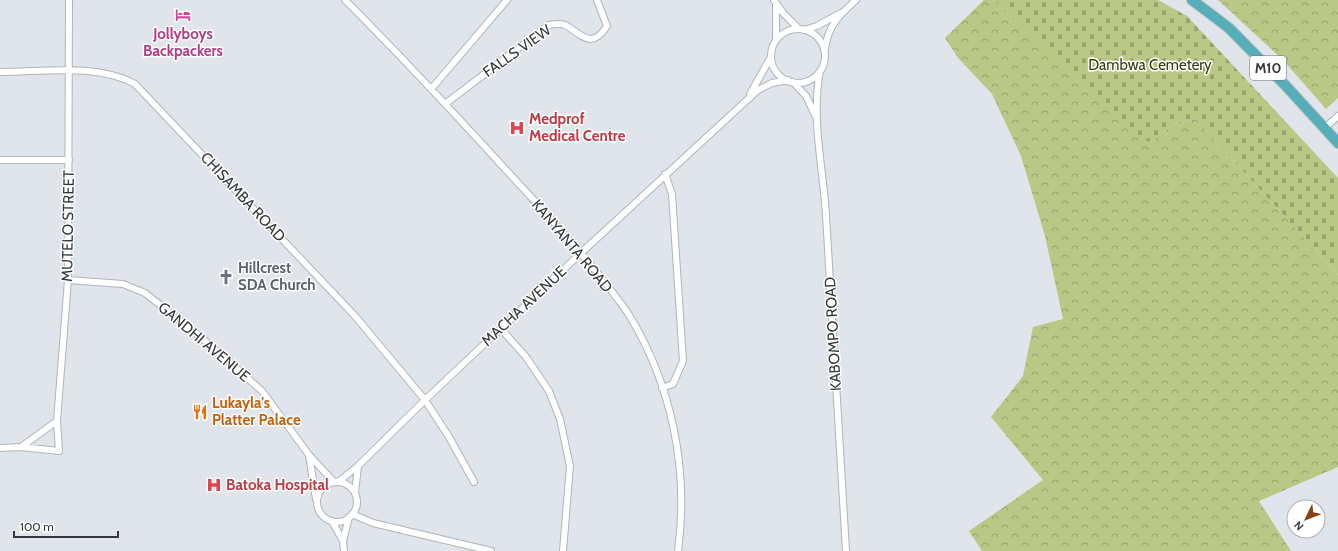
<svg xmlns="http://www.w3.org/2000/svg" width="1338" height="551" font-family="Cabin,sans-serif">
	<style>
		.forest { fill: url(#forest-crowns) }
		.cemetery { fill: url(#cemetery-stones) }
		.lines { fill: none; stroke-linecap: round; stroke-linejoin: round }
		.minor-casing { stroke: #afb5b9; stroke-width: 8 }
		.trunk-casing { stroke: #c2c3c4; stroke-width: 12 }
		.minor { stroke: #fff; stroke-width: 6 }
		.trunk { stroke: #56afb8; stroke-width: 10 }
		.labels { text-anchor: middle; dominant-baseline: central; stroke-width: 3; stroke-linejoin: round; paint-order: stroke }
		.shield { fill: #fff; stroke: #727374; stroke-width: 1 }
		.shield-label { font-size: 14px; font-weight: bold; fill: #353739 }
		.hotel-label { font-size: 15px; font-weight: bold; fill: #b23c85; stroke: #fff }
		.street-label { font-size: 15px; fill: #353739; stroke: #fff }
		.park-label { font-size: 15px; fill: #343d06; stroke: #fff }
		.health-label { font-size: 15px; font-weight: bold; fill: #be3a42; stroke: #fff; text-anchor: start }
		.worship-label { font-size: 15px; font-weight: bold; fill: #5b616d; stroke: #fff; text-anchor: start }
		.food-label { font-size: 15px; font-weight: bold; fill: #c56008; stroke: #fff; text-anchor: start }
	</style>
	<defs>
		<pattern id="forest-crowns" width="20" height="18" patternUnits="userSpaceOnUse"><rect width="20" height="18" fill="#b9c884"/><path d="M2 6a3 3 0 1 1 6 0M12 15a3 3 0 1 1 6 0" fill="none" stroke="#97a36d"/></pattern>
		<pattern id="cemetery-stones" width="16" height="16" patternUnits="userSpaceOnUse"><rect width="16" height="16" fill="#b9c884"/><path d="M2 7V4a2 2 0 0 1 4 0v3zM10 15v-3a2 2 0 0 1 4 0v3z" fill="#97a36d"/></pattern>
	</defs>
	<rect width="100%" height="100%" fill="#dfe5ea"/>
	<path class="forest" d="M984,0H993L1150,142L1172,125L1196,119L1338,275V467L1259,501L1291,551H982L969,531L1043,480L991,417L1023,376L1033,327L1063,319L1045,236L1021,156L992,94L958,58L945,38Z
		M1218,0H1338V98L1326,109L1283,60Z"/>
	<path class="cemetery" d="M993,0H1158L1187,16L1338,178V275L1196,119L1172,125L1150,142L1136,136Z"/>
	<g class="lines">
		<g class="minor-casing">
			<path id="minor" d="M345,0C401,56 454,113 507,171C542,209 576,245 607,285C614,295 623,305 629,315C672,385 689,470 678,551
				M774,0L783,13L799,29
				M776,4V40
				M771 56a27 27 0 1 1 54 0a27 27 0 1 1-54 0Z
				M804,30L817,26L841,13
				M825,49C828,26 839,15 856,0
				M820,71C811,119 823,167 826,215C832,327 840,439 846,551
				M0,72C42,72 97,63 135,84L355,316L425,400L449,437L474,482
				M793,82L806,96L815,115
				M432,88L507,0
				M750,94L771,57
				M445,104L549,25C554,24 560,23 565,25C582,34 591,51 607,26L597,0
				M1325,128L1338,116
				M0,160H69
				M68,280L123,284L145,293L203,339L262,391L309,455L334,482
				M501,329L526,357L549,391L560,419L570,466L563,551
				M662,388L673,384L683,361L672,194L665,174
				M21,447L57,421
				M0,448L21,447L59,451L57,421L68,280L69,0
				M309,455L316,499
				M338,482L358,466L425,400L582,252L758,90L772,83L788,80
				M317 502a20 20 0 1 1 40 0a20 20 0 1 1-40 0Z
				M355,493L358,466
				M352,514L373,523L491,551
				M332,521L343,541L344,551
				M343,541L349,517"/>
		</g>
		<g class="trunk-casing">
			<path id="trunk" d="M1192,0L1229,28L1286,86L1338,143"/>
		</g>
		<use href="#minor" class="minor"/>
		<use href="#trunk" class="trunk"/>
	</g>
	<defs>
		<g id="hotel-bare" transform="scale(1.2)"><path d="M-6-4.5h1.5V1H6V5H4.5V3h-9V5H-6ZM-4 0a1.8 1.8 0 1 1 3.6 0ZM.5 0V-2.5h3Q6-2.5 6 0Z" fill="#d1479c" stroke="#fff" stroke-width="2.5" paint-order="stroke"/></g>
		<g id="hospital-bare" transform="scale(1.2)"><path d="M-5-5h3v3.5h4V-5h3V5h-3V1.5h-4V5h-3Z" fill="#e0444e" stroke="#fff" stroke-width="2.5" paint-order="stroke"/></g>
		<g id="church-bare" transform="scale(1.2)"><path d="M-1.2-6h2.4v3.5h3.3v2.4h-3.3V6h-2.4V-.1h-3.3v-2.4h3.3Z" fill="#6b7280" stroke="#fff" stroke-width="2.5" paint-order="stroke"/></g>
		<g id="restaurant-bare" transform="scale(1.2)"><path d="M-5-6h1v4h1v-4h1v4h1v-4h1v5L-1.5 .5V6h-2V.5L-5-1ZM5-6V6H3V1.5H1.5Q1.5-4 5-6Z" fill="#e8710a" stroke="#fff" stroke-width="2.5" paint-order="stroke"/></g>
	</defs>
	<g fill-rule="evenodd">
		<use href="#hotel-bare" x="183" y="15"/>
		<use href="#hospital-bare" x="517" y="128"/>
		<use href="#church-bare" x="226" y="277"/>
		<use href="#restaurant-bare" x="200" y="412"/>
		<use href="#hospital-bare" x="214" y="485"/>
	</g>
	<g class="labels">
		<rect class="shield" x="1250" y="56" width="36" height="24" rx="3"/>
		<g class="shield-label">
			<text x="1268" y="68">M10</text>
		</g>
		<g class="hotel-label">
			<text x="183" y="34">Jollyboys<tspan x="183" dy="17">Backpackers</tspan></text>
		</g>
		<g class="street-label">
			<text transform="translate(517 51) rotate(-35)">FALLS VIEW</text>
			<text transform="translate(243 197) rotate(47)">CHISAMBA ROAD</text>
			<text transform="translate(68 226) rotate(-89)">MUTELO STREET</text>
			<text transform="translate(572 246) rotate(50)">KANYANTA ROAD</text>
			<text transform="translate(524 306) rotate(-43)">MACHA AVENUE</text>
			<text transform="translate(833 334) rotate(-93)">KABOMPO ROAD</text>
			<text transform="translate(204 342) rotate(40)">GANDHI AVENUE</text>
		</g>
		<g class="park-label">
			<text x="1150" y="65">Dambwa Cemetery</text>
		</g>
		<g class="health-label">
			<text x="529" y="119">Medprof<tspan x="529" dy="17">Medical Centre</tspan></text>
			<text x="226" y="485">Batoka Hospital</text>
		</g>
		<g class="worship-label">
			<text x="238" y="268">Hillcrest<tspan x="238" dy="17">SDA Church</tspan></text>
		</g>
		<g class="food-label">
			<text x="212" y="403">Lukayla's<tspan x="212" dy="17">Platter Palace</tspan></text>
		</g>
	</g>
	<g transform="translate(1306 519) rotate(227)"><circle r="19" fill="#ffffff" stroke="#aeafb0"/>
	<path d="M0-3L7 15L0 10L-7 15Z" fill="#854213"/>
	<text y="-6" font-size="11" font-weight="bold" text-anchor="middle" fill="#353739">N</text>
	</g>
	<path d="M14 531v6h104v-6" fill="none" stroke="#353739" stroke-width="2"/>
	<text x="20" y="531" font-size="12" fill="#353739" stroke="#ffffff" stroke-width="3" paint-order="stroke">100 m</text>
</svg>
